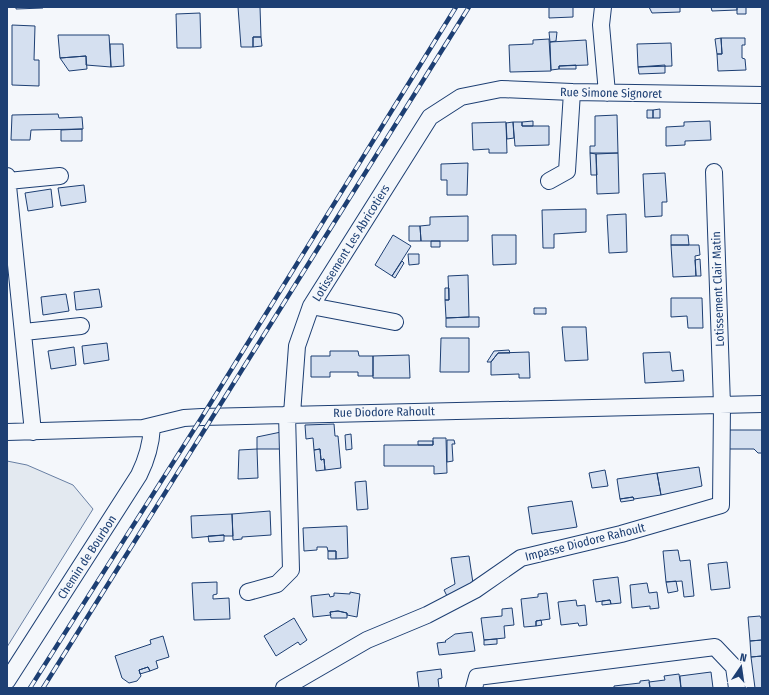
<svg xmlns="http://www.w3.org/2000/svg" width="769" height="695" font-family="'Fira Sans Condensed',sans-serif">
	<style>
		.green { fill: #e3e9f0; stroke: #687fa3 }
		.building { fill: #d5e0f0; stroke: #1d3f73 }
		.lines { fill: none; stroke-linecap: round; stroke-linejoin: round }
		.street-casing { stroke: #1d3f73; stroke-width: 18 }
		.street { stroke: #f4f7fb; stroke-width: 16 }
		.rail-casing { stroke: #1d3f73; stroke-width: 4.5 }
		.rail { stroke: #f4f7fb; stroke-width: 3; stroke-dasharray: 9; stroke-linecap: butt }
		.labels { text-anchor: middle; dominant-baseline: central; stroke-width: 3; stroke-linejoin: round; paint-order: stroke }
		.street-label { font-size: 12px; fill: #1d3f73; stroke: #f4f7fb }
	</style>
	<rect width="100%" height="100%" fill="#f4f7fb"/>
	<path class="green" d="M7,461L27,465L73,485L93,509L7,647Z"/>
	<path class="building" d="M16,7H43V8L16,9Z
		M238,7H260L261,37H253V47H241Z
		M549,7H573V17L549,18Z
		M649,7H680V12L652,13Z
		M711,7H737V10L712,11Z
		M737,7H746V14H737Z
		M200,13L201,48H177L176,14Z
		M12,25L35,26L34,60H39V86L12,85Z
		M549,32H557L556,41L550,42Z
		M58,35H109L111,67L86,65V56L60,58Z
		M253,37H261L262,46L253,47Z
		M721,38H745V45H742V58L745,59L746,70L718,71L717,54H722Z
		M721,38L722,54H717L715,39Z
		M549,39L551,71L510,72L509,45L533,44V40Z
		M586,40L588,65L559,66V69L551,70L550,42Z
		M671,43L672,66L638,67L637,44Z
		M110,44H123L124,66L111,67Z
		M86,56L87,69L69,71L60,58Z
		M576,65V69H559V66Z
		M665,65V73L639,74L638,67Z
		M660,109V118H653V110Z
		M647,110H653V118H647Z
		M58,114L59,118L82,117L83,129L31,130L30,140H11L12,115Z
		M617,115L618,153H590V146H595V116Z
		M533,121V126H522V122Z
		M710,121L711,140L685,141V145L666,146V127L684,126V122Z
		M506,122L507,153H489V149L473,150L472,123Z
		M513,122L514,138L507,139L506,123Z
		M513,122H522V126H549V145L515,146Z
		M82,129V141H61V130Z
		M590,153L596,154L597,175H591Z
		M618,153L619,193L597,194L596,154Z
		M468,163L467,195H447V180H441V164Z
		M665,173L667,202H662V216L645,217L643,174Z
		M84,185L86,202L61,206L58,188Z
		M51,189L53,207L28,211L25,193Z
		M586,209V232L554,234V248H543L542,210Z
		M626,214L627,252L609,253L607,215Z
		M468,216V241H421L420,226L430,225V217Z
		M409,226H420L421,241H409Z
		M393,235L411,246L392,276L375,265Z
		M492,235H516V264L493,265Z
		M671,235H688L689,245H671Z
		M431,241H440V247H431Z
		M671,245H699L700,255L695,256L696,276L673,277Z
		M408,254H419V264L409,265Z
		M700,259L701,276H696L695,260Z
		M402,261L404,263L395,278L392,276Z
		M468,275L469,317L446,318L445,300H449L448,276Z
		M445,288H449V300H445Z
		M99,289L102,307L76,310L74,292Z
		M66,294L69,311L43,315L41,297Z
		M671,298H702L703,328H688L687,316L671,317Z
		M534,308H546V314H534Z
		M469,317H479V327H446V318Z
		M562,327H586L588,360L565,361Z
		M441,338H469V372H440Z
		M107,343L109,360L84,364L82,346Z
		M74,347L76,365L51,369L48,351Z
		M509,350L510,353H498L491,362H487L494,351Z
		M330,351H358L359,356H373V376H358V372H330V377H311V356H330Z
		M529,352L530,378H519V374L491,375V362L498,353Z
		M670,352L672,371L683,370L684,381L645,383L643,353Z
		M409,355L410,378H373V356Z
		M334,424L335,436H338L341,468L325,470L324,459L321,460L320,449L314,450L313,438L306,439L305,425Z
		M728,430H762V453H758L754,449H728Z
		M281,432V449H257V437Z
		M351,434L352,449L346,450L345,435Z
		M433,438H446L447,473L434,474V466H384V445H433Z
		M447,440H454L455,444H452L453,461L447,462Z
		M418,441H433V445H418Z
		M257,449L258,478L238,479L239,450Z
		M320,449L321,460L324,459L325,470L316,471L314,450Z
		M699,467L702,486L661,495L657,473Z
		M605,470L608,486L592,488L589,473Z
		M657,473L661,495L634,499L633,497L620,499L617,479Z
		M366,481L368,509L357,510L355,482Z
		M633,497L634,500L621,502L620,499Z
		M572,501L577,527L532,534L528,507Z
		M270,511L271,535L242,537V539L233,540L232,514Z
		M232,514L233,536H224V535L192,538L191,516Z
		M347,526L348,558L336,559V551H328L327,547H317V550L304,551L303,528Z
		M224,535V541L209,542L208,536Z
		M678,550L680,561L690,560L694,596L684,597L682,581L666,582L663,551Z
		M328,551H336V559H328Z
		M469,556L474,590L449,600L444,590L455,584L451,558Z
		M727,562L730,588L711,590L708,564Z
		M618,577L621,603L611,604L610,600L596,602L593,580Z
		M676,581L678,591L668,593L666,582Z
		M217,582V594L213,595V599L229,598L230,619L194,620L192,583Z
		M647,583L649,593L657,592L659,608L650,609V606L632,608L630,585Z
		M350,592L360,594L357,617L347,615V613L338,611L330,612L331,615L313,617L311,596L329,594L330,597L334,596V593L350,594Z
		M547,593L550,619L536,621V626L524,627L521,599L538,597V594Z
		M576,600L577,606L585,605L587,625L579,626L578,623L561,625L558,602Z
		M610,600L611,604L602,605V601Z
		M512,608L514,625L504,626L505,638L484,640L481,618L502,616V609Z
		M338,611L347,613V618H331L330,612Z
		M760,616L762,620V640L750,641L748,617Z
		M294,618L307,640L300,645L298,642L276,656L264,636Z
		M541,620L542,625L536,626V621Z
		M472,632L475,651L439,655L437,643L446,642L445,641L455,634Z
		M163,636L169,657L156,661L158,668L150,671L148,667L139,670L141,676L137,681L129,683L122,678L115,656L151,644L150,640Z
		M497,639V644L484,645V640Z
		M762,640V656L751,657L750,641Z
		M762,656V688H755L751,657Z
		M148,667L150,671L140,674L139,670Z
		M441,669L442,678L438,679L439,688H419L417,672Z
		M711,672L713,688H681L680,676Z
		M679,674L681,688H650L649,682L665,680L664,676Z
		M649,680L650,688H614V686L640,683V681Z"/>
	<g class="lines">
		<g class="street-casing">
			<path id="street" d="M603,7L601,25L607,93
				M7,176L33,432
				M8,181L60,176
				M549,181L567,171L572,92
				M311,306L395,322
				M24,332L81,326
				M292,414L297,346L311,306L430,117L461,97L501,89L572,92L762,95
				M7,432L143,428L184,418L202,417L762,404
				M248,592L277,584L291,570L287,414
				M7,681L139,475C147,459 151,445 152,427
				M284,688L367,640L427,615L475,590L521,558L621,534L721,505L722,405L714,172
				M474,688L477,677L715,647L734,667L737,688"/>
		</g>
		<use href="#street" class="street"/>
		<g class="rail-casing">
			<path id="rail" d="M30,688L202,417L456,7
				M43,688L469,7"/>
		</g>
		<use href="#rail" class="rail"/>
	</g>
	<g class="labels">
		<g class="street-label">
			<text transform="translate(611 93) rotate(1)">Rue Simone Signoret</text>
			<text transform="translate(351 243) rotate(-58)">Lotissement Les Abricotiers</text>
			<text transform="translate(718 289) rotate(-92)">Lotissement Clair Matin</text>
			<text transform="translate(384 412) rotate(-1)">Rue Diodore Rahoult</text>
			<text transform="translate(585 542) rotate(-14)">Impasse Diodore Rahoult</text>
			<text transform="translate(87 557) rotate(-57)">Chemin de Bourbon</text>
		</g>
	</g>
	<rect width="769" height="695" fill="none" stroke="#1d3f73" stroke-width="16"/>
	<g transform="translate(741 667) rotate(13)" stroke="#f4f7fb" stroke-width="3" paint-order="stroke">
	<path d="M0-3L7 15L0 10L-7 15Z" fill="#1d3f73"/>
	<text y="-6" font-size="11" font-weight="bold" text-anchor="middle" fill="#1d3f73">N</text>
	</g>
</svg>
